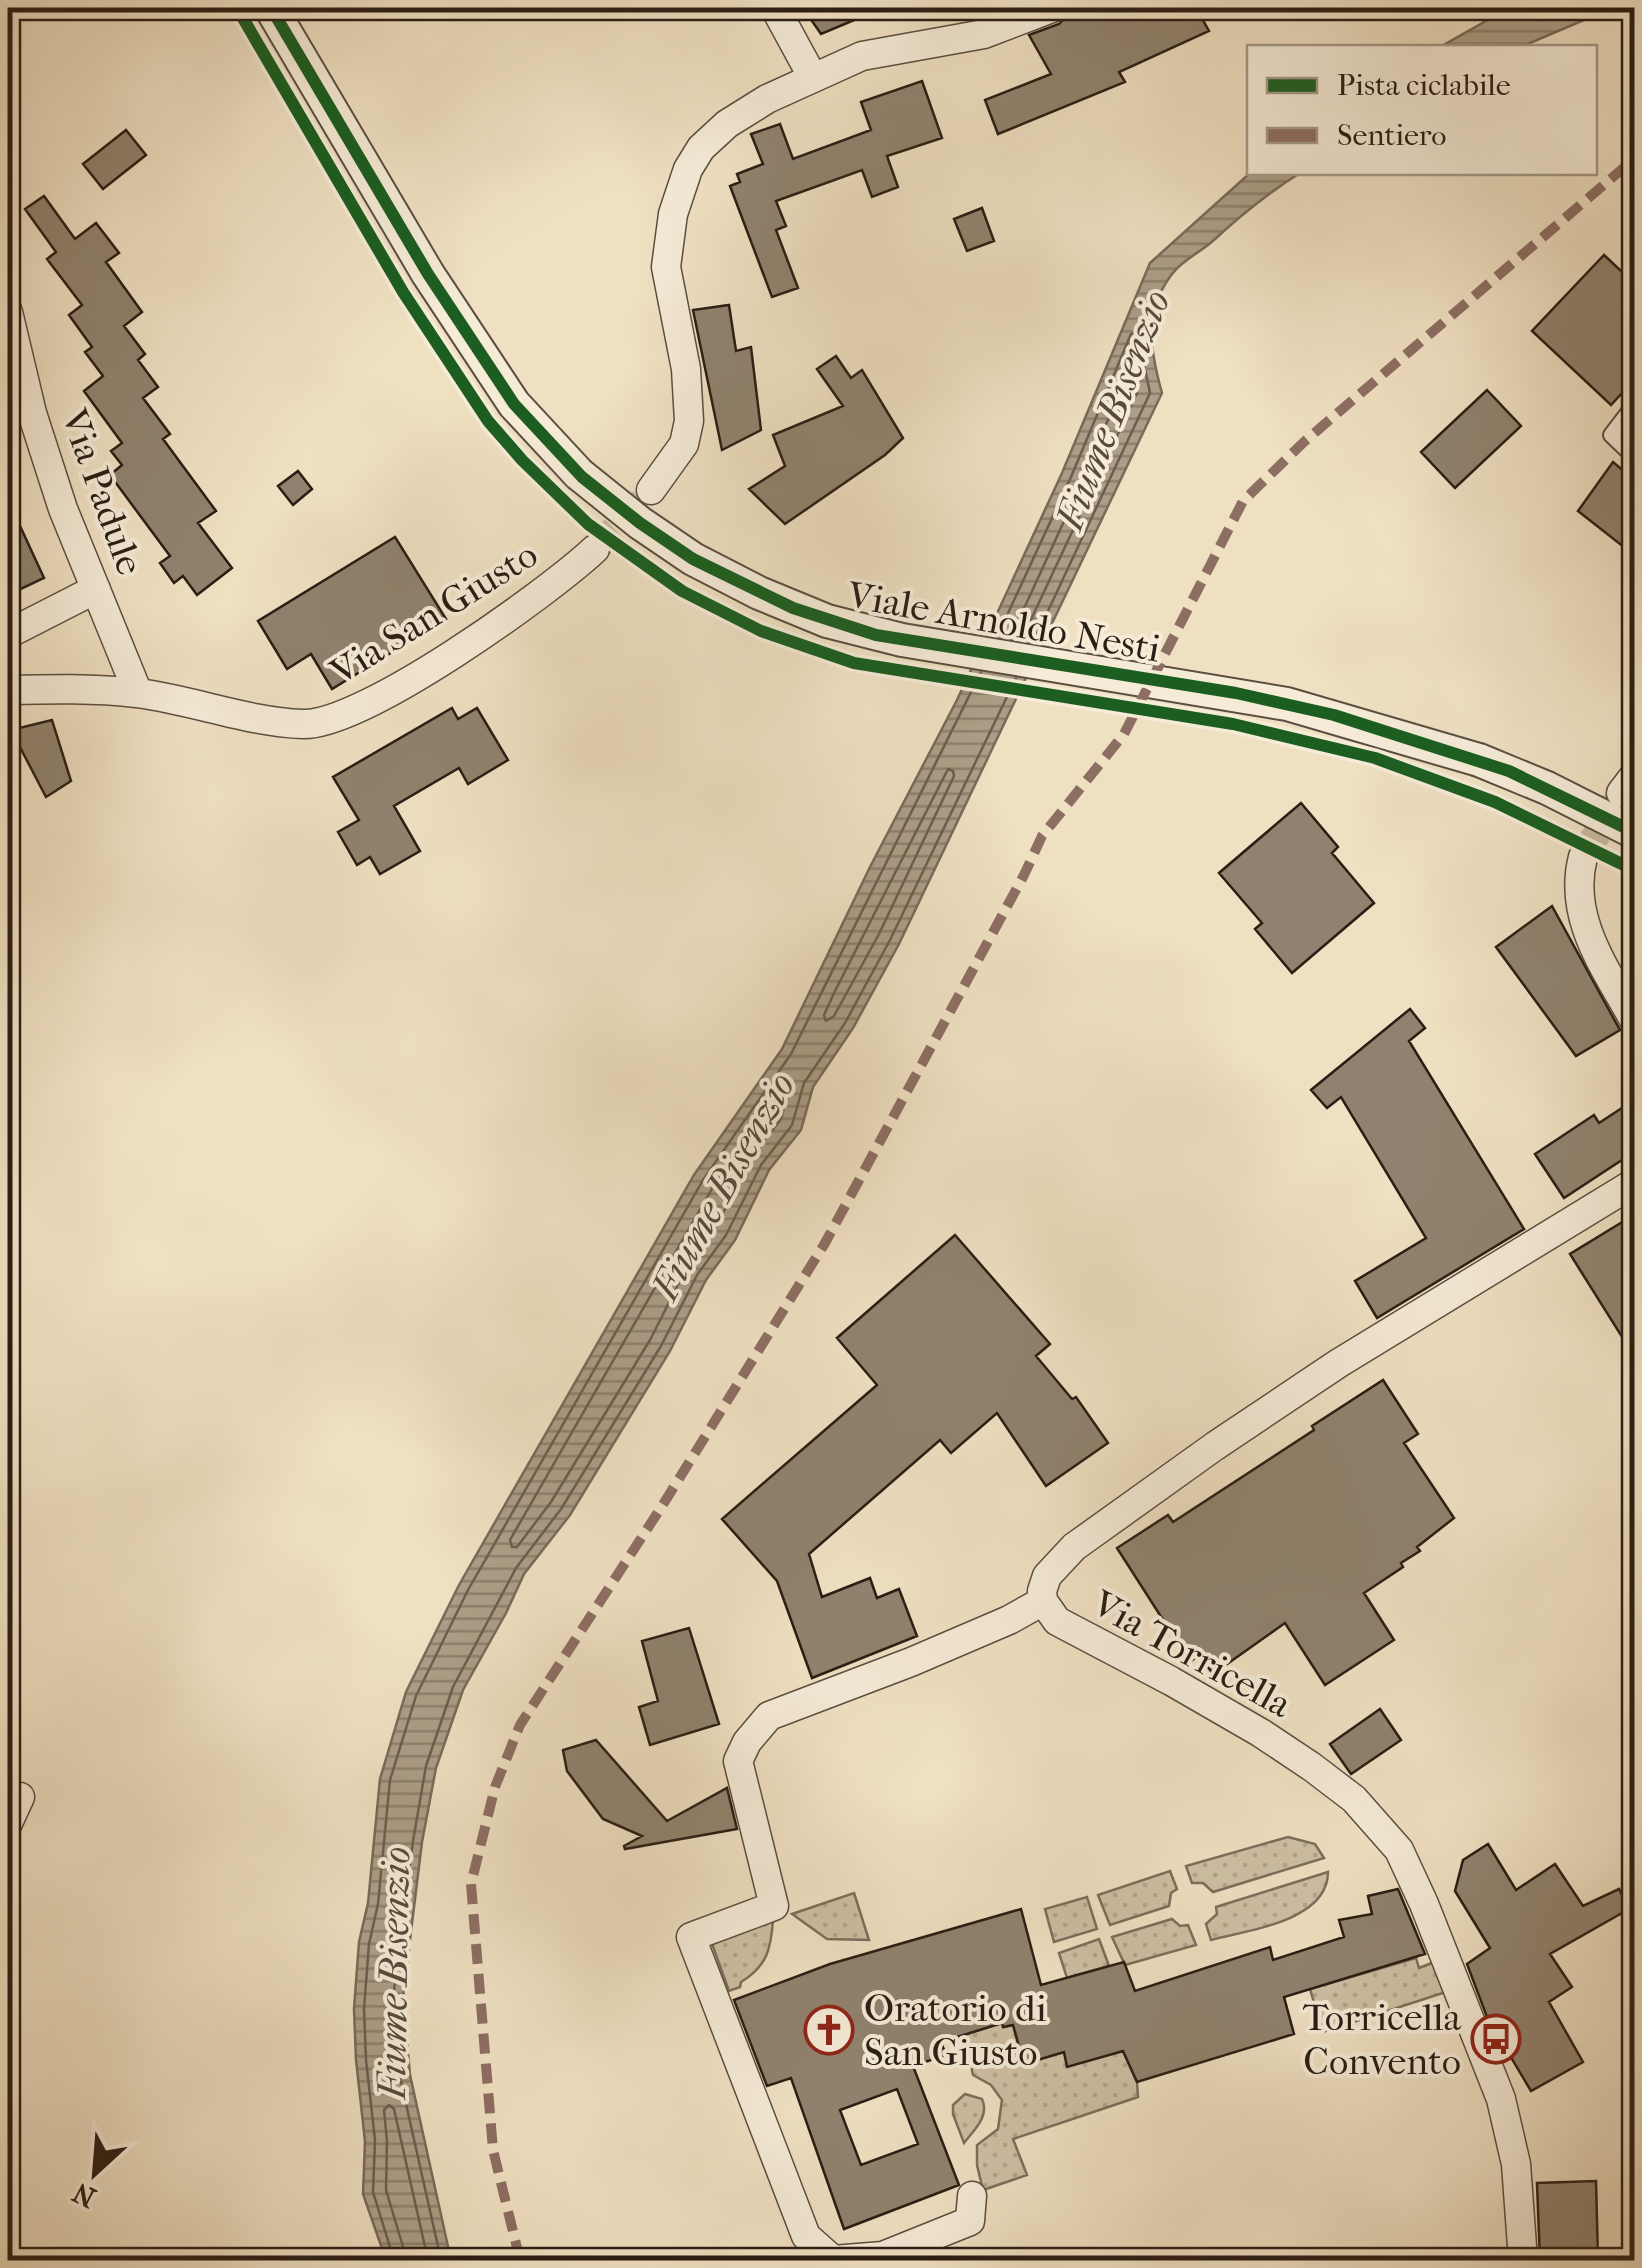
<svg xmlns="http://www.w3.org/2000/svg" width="1642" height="2268" font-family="'IM FELL French Canon',serif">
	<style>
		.grass { fill: url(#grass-dots); stroke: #7c6e5c; stroke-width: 2.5 }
		.water { fill: url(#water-rules); stroke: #786a59; stroke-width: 2.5 }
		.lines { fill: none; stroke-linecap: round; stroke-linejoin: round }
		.shore { stroke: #6b5e4e; stroke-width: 2.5 }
		.building { fill: #90826e; stroke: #2a1d14; stroke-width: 2.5; fill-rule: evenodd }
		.minor-tunnel { stroke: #c8b99f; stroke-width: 28; stroke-dasharray: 28 14; stroke-linecap: butt }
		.service-casing { stroke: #5b4e40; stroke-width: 18 }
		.minor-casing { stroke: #5b4e40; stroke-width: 31 }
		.tertiary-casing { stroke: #5b4e40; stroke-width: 36 }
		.service { stroke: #f5ebd7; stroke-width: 14 }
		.minor { stroke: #f5ebd7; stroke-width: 28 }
		.tertiary { stroke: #f5ebd7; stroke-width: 32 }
		.tertiary-bridge-casing { stroke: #5b4e40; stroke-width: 36; stroke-linecap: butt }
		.tertiary-bridge { stroke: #f5ebd7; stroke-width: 32 }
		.quiet { stroke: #8d6e63; stroke-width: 10; stroke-dasharray: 20 10; stroke-linecap: butt }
		.cycleway-casing { stroke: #f5ebd7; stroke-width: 19 }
		.cycleway { stroke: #1b5e20; stroke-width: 12 }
		.labels { text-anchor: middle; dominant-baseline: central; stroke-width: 8; stroke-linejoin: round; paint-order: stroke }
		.street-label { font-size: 38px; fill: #2a1d14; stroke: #f5ebd7 }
		.poi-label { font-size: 38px; fill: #2a1d14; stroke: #f5ebd7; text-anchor: start }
		.water-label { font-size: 40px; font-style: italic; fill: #584a3c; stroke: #f5ebd7 }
	</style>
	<defs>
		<pattern id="grass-dots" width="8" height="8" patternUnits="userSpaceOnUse" patternTransform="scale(2.5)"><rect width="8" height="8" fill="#cebfa4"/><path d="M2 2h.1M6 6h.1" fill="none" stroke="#b1a48c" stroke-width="1.8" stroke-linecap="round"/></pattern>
		<pattern id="water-rules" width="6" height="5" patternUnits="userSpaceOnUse" patternTransform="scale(2.5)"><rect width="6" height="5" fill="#ac9e87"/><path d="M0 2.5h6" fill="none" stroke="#8c806d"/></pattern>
	</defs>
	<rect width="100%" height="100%" fill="#efe0c2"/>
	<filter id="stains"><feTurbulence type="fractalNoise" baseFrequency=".002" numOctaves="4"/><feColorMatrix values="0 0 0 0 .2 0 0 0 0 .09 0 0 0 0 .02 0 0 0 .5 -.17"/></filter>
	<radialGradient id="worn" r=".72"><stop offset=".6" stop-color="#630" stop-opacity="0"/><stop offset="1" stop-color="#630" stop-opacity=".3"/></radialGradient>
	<path class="grass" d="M1288,1837L1315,1844L1324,1858L1213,1892L1203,1883H1192L1186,1866Z
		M1170,1871L1177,1889L1171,1893L1169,1906L1110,1925L1098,1895Z
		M1328,1872C1328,1921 1248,1930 1211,1940L1206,1924L1217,1914L1216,1907Z
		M854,1893L869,1940L827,1939L792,1914Z
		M1087,1897L1097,1929L1054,1942L1045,1909Z
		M1172,1919L1180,1926L1188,1925L1196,1945L1125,1965L1112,1937Z
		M773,1920C771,1949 767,1966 741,1982L740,1987L729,1991L711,1941Z
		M1099,1939L1109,1966L1067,1978L1059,1953Z
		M1416,1958L1419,1968L1437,1961L1446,1992L1323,2032L1310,1989Z
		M1002,2023L1004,2027L1013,2025L1024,2064L1064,2052L1068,2066L1123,2051L1137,2082L1138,2097L1013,2139L1027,2175L983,2190L977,2165V2145L998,2129L1002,2100L991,2085L973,2075L964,2035Z
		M965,2094L982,2099C990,2116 974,2130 964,2143L953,2114V2105Z"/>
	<path class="water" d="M1509,8H1612L1521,47H1440Z
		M1250,173H1300C1268,193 1242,214 1214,240C1201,252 1182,260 1172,274C1143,312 1150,350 1162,393L899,944L853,1028L813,1087L801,1130L769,1170L735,1240L706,1280L670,1351L570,1515L524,1574L506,1613L463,1690L436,1768L422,1842L403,1997L410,2075L451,2260H386L363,2194L365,2141L356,2060L354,2009L359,1942L368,1903L380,1779L406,1692L459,1585L694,1175L782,1049L870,867L957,700L1062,473L1150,263Z"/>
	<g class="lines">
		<path class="shore" d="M997,637L1071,477L1131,334L1137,331L1150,393L1033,643
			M1010,639L1082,482L1125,379L1132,377L1137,393L1021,641
			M948,769L953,771L954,776L879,934L834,1016L826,1021L824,1015L835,991Z
			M781,1093L787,1097L781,1119L750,1159L715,1229L686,1269L650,1340L551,1502L517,1547H512L510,1540L713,1187Z
			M394,2260L373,2192L375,2140L366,2060L364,2009L369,1944L378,1904L390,1780L416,1696L468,1590L703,1180L791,1054L981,672
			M407,2260L386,2190L387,2141L384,2110L389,2105L394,2109L428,2260
			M441,2260L400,2077L393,1998L413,1841L426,1766L453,1687L516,1568L561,1509L661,1346L697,1275L726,1235L761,1165L792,1125L804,1083L845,1023L890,940L1016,678"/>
	</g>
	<path class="building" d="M803,8H883L821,34Z
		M1074,8H1116L1121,17L1142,8H1196L1209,31L1119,72L1125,82L998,134L985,100L1051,74L1029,35L1059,24Z
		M922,81L942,138L887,156L898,187L872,197L862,170L776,201L786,226L776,230L798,288L772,297L730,186L740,182L737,174L763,164L751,134L780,124L793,159L871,130L861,102Z
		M126,130L146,155L103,189L83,164Z
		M44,196L75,239L96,223L119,253L106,262L142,312L124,326L145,354L138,360L158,387L143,398L170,434L163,439L216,511L198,523L232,568L197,595L183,576L174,583L160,563L170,556L110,475L122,465L111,451L122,443L84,391L103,376L85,352L92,347L69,315L82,305L47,259L56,252L25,209Z
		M982,208L994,241L967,251L954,219Z
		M1604,255L1634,283V380L1611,405L1532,331Z
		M729,305L736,351L751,347L761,430L722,450L693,310Z
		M836,356L851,378L862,370L903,438L885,455L785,524L749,489L785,466L773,435L843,406L817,369Z
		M1487,390L1521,426L1455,488L1421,452Z
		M1613,462L1634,480V555L1578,511Z
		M298,471L312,489L293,505L278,486Z
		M8,500L44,578L8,595Z
		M395,537L446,619L332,689L311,654L287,669L258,621Z
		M452,708L458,719L477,708L508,760L468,784L459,768L394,806L420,851L380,874L370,857L357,865L338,832L359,820L333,777Z
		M52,720L71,781L46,797L11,730Z
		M1301,803L1338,847L1332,853L1374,903L1292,973L1255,929L1262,923L1219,873Z
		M1552,906L1620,1030L1576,1056L1496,947Z
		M1410,1009L1425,1028L1409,1041L1524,1229L1377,1318L1355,1281L1426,1238L1341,1097L1327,1108L1311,1090Z
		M1634,1100V1152L1564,1198L1535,1154L1594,1115L1599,1123Z
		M1624,1221L1634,1237V1356L1570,1254Z
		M955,1235L1050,1344L1036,1356L1072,1399L1076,1397L1108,1443L1046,1486L997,1413L951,1453L940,1440L809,1554L822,1597L870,1578L877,1598L899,1589L917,1636L812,1678L777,1581L722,1519L877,1385L837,1338Z
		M1383,1380L1418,1434L1404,1443L1454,1518L1417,1547L1420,1551L1401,1563L1403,1567L1364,1593L1394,1640L1325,1685L1285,1623L1213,1674L1199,1655L1190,1662L1117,1548L1168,1515L1173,1522L1314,1430L1312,1426Z
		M689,1628L719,1724L650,1745L639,1707L658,1701L642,1641Z
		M1380,1709L1401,1740L1351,1774L1330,1744Z
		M596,1740L667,1821L727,1788L737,1829L625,1849L624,1846L642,1836L603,1819L567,1771L563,1750Z
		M1488,1844L1516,1890L1555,1864L1583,1906L1619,1889L1629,1909L1550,1954L1572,1987L1549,2002L1583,2062L1531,2091L1487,2017L1467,1964L1490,1948L1455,1891L1463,1860Z
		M1398,1889L1425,1954L1284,1997L1294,2034L1137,2082L1123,2051L1067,2067L1064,2052L1024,2064L1013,2025L1003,2027L1002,2023L941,2042L946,2055L913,2066L959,2185L844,2229L791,2078L767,2086L734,2000L830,1964L1021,1909L1041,1985L1124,1962L1135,1991L1270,1947L1273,1960L1344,1937L1339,1920L1372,1914L1368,1896ZM897,2089L918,2144L861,2165L840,2110Z
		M1596,2181L1598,2260H1540L1537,2183Z"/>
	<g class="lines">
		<path class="minor-tunnel" d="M595,549L643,501
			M1583,857L1616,802"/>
		<g class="service-casing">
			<path id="service" d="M1634,405L1611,435L1634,457"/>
		</g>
		<g class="minor-casing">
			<path id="minor" d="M775,8L812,76
				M8,312L32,413L63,509L138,693
				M651,490L684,444L689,421L686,369L666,267L673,214L688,169L701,148L727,124L767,99L862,56L984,34L1052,8
				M8,634L96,589
				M8,690C51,689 94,688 137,693C193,700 247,722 303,724C363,726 548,593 595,549
				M1621,793L1634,776
				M1583,857C1567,918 1606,969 1634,1020
				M8,1823L20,1797
				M972,2196L970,2221L883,2256L833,2260L806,2236L691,1937L774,1906L738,1761L747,1742L769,1716L911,1662L1009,1620L1043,1601
				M1523,2260L1516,2164L1501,2099L1424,1904L1399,1850L1354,1799L1312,1767L1261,1733L1171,1681L1057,1621L1043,1601L1042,1591L1047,1576L1074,1547L1215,1446L1339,1363L1634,1183"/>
		</g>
		<g class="tertiary-casing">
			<path id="tertiary" d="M271,8L428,274L514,404L579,474
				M1479,760L1547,788L1634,832"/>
		</g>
		<use href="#service" class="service"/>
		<use href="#minor" class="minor"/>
		<use href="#tertiary" class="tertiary"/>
		<g class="tertiary-bridge-casing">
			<path id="tertiary-bridge" d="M579,474L640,523L693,559L759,593L827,621L902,640L1287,704L1479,760"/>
		</g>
		<use href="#tertiary-bridge" class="tertiary-bridge"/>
		<path class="quiet" d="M520,2260L493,2150L471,1884L495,1787L520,1725L662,1506L825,1243L1024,875L1042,836L1124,734L1243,501L1305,441L1634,159"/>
		<g class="cycleway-casing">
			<path id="cycleway" d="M237,8L403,292L488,421L522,460L588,524L682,591L761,631L854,663L1233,724L1375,758L1495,802L1634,870
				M271,8L428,274L514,404L582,477L640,523L693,559L793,608L876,635L1236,693L1334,715L1509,771L1634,832"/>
		</g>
		<use href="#cycleway" class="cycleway"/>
	</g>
	<defs>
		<g id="church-ring" transform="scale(2.5)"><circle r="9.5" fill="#f5ebd7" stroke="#8f2418" stroke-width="1.5"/><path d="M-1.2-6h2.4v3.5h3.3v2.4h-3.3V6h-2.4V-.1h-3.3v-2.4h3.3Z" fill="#8f2418"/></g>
		<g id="bus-ring" transform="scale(2.5)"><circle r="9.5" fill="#f5ebd7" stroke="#8f2418" stroke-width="1.5"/><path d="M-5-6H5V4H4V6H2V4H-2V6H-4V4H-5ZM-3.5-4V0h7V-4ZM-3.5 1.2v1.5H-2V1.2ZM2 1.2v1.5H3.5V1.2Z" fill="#8f2418"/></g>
	</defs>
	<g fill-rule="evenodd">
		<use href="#church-ring" x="829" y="2030"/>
		<use href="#bus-ring" x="1496" y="2039"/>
	</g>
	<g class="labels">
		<g class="street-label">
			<text transform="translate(102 492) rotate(70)">Via Padule</text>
			<text transform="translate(434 613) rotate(-32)">Via San Giusto</text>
			<text transform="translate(1004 622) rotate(10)">Viale Arnoldo Nesti</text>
			<text transform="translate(1192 1654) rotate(29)">Via Torricella</text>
		</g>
		<g class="poi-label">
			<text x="864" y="2008">Oratorio di<tspan x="864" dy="44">San Giusto</tspan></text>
			<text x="1461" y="2017" text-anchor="end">Torricella<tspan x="1461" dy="44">Convento</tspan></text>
		</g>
		<g class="water-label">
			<text transform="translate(1113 410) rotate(-69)">Fiume Bisenzio</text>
			<text transform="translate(723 1186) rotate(-61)">Fiume Bisenzio</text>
			<text transform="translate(394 1973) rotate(-89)">Fiume Bisenzio</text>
		</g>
	</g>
	<rect width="1642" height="2268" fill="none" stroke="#efe0c2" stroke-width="40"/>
	<rect x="10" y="10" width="1622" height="2248" fill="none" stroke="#2a1d14" stroke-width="5"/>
	<rect x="20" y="20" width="1602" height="2228" fill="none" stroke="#2a1d14" stroke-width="2.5"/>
	<rect x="1247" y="45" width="350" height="130" fill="#f5ebd7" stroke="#a49989" stroke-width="2.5"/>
	<rect x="1267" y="78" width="50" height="15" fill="#1b5e20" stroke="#a49989" stroke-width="2.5"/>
	<text x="1337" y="95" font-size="30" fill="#2a1d14">Pista ciclabile</text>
	<rect x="1267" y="128" width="50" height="15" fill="#8d6e63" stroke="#a49989" stroke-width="2.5"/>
	<text x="1337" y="145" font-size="30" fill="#2a1d14">Sentiero</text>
	<g transform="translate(95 2173) rotate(206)" stroke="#f5ebd7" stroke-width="8" paint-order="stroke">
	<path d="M0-8L18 38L0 25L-18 38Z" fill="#2a1d14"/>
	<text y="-15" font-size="28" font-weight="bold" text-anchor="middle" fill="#2a1d14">N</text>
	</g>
	<rect width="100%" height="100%" filter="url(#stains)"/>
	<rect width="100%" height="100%" fill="url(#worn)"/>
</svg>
